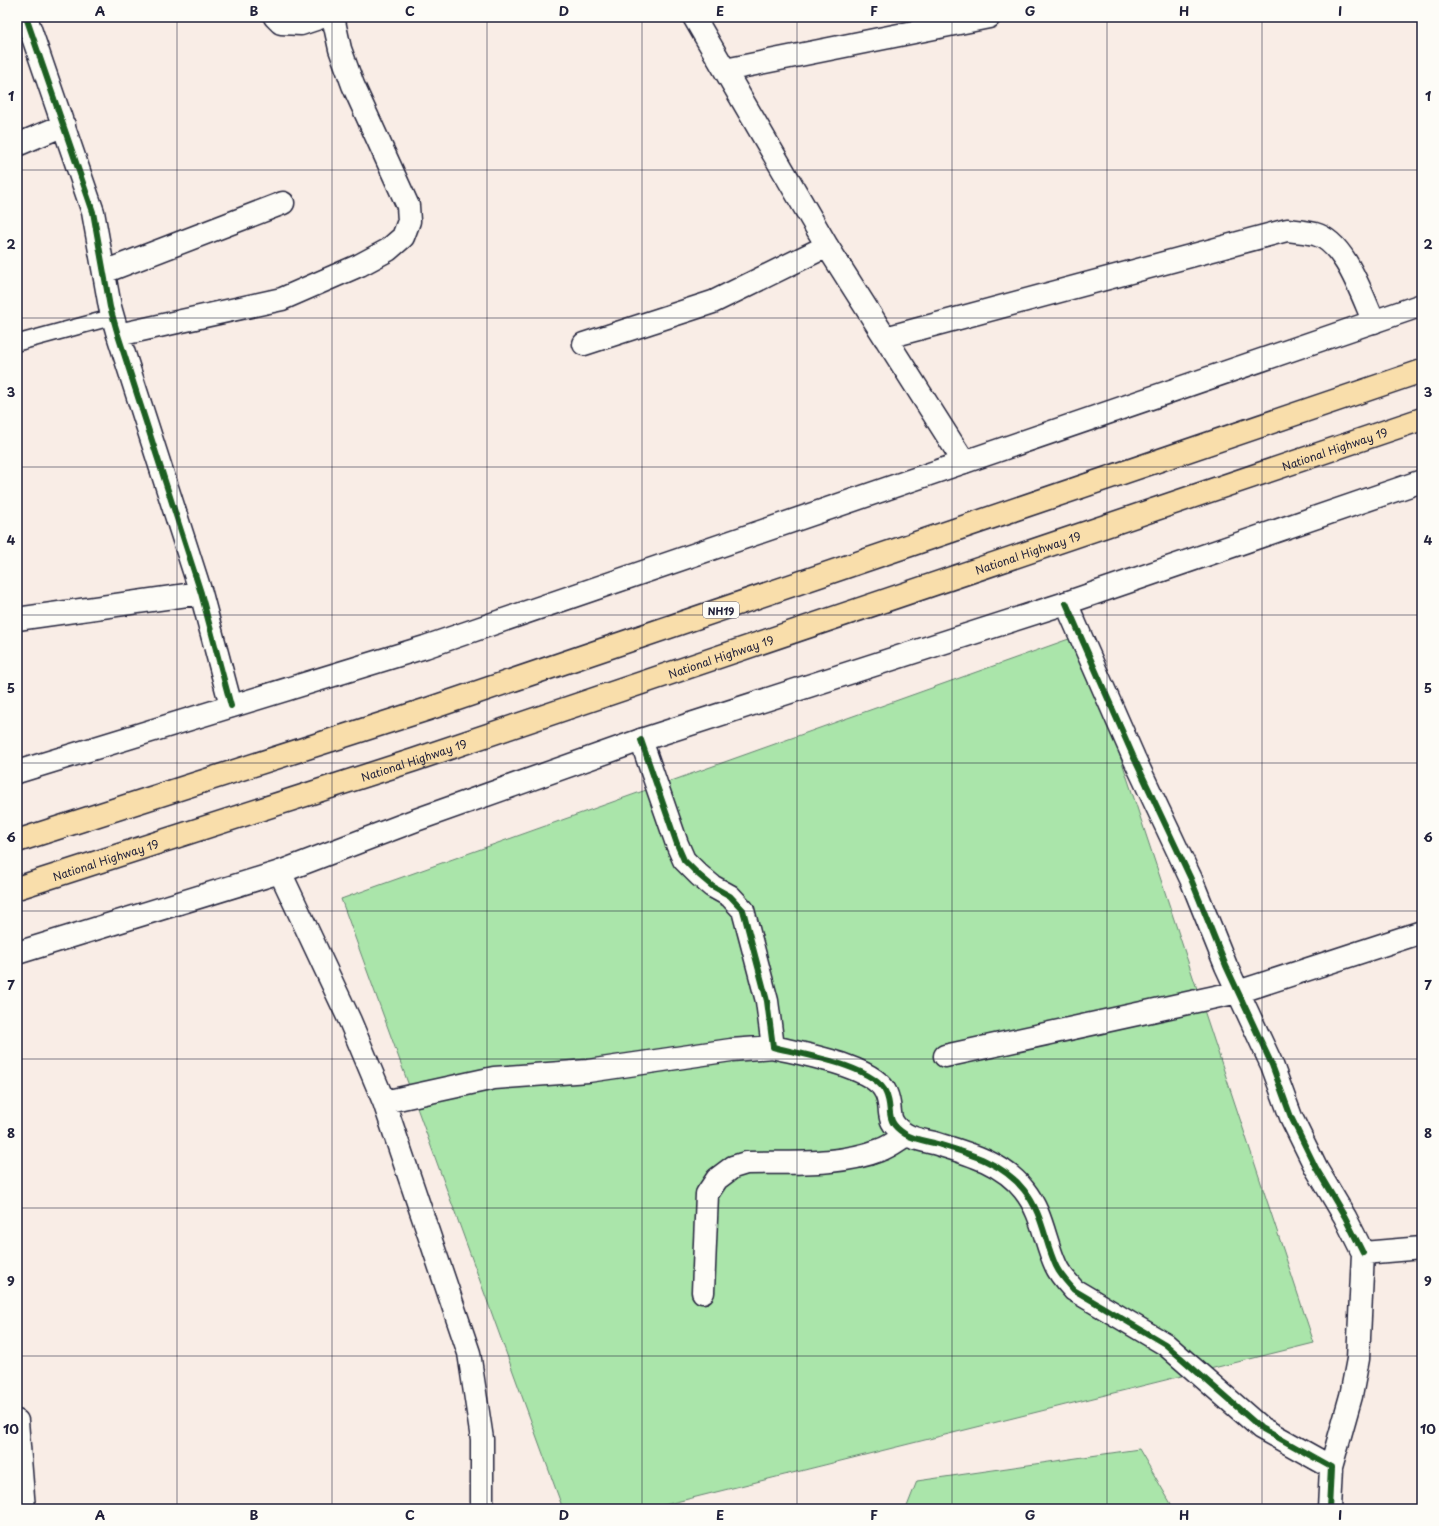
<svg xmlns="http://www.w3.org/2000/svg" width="1439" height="1526" font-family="'Playpen Sans',sans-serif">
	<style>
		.green { fill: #aae5aa; stroke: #668472 }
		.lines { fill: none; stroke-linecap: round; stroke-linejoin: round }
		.lane-casing { stroke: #22223b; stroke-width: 18 }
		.street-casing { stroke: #22223b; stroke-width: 25 }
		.secondary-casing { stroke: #22223b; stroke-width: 25 }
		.highway-casing { stroke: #22223b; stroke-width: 25 }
		.lane { stroke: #fdfcf7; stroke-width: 15 }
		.street { stroke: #fdfcf7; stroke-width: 22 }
		.secondary { stroke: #fdfcf7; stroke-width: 22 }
		.highway { stroke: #f9deab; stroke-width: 22 }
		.cycleway-casing { stroke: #fdfcf7; stroke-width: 8 }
		.cycleway { stroke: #1b5e20; stroke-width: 6 }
		.grid { fill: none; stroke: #22223b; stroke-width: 1; stroke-opacity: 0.55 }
		.labels { text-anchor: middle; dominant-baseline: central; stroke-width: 3.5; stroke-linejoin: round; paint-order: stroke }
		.shield { fill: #fdfcf7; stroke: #646373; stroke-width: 1 }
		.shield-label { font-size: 10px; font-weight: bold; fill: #22223b }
		.street-label { font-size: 11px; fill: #22223b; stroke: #fdfcf7 }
		.neatline { fill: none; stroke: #22223b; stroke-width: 1.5 }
		.grid-label { font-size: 13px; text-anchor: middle; font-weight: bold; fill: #22223b }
	</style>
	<rect width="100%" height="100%" fill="#f9ede6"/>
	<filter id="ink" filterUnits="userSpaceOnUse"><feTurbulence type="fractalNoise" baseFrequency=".025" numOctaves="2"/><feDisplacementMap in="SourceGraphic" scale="8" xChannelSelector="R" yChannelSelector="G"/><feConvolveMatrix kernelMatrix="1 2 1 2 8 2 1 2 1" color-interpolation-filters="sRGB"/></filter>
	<g filter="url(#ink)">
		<path class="green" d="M1080,635L1314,1343L648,1509H563L341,899Z
			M1139,1449L1174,1509H906L917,1481Z"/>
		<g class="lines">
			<g class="lane-casing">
				<path id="lane" d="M17,343L113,317"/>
			</g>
			<g class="street-casing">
				<path id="street" d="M26,17L93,212L110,307L118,335L201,593L231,706
					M275,17L281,23L301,24L322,17
					M694,17L827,246L964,462
					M725,70L989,17
					M17,145L64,125
					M104,272L283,203
					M118,335L282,299L360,265L388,250L403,237L409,221L408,206L353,85L340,49L333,17
					M885,338L1287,230C1296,231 1306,232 1315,234C1345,242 1362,296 1374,322
					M584,344L713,302L827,246
					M1066,603L1134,758L1191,879L1226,966L1272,1065L1291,1117L1316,1168L1345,1217L1363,1253
					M17,619L201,593
					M641,740L677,844L684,860L699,875L712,886L730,896L743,910L767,1001L773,1047C801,1054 875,1066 886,1093C894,1111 883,1120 905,1134C913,1139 926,1141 934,1143C967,1153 1002,1162 1024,1190C1043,1214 1044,1240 1056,1266C1060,1275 1067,1282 1074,1290L1165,1344L1261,1428L1331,1467L1329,1509
					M280,872L350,1021L384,1102L469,1353L482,1439V1509
					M945,1056L1238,992L1422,932
					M384,1102L494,1078L588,1071L731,1050L773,1047
					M703,1292L707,1194L717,1179L733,1167L746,1163C790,1162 839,1166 880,1150C889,1147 898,1140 906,1135
					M17,1421L24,1509
					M1331,1467L1351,1396L1358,1359L1363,1253L1422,1248"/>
			</g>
			<g class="secondary-casing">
				<path id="secondary" d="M17,772L425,647L1422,305
					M17,953L280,872L416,820L641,740L1066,603L1422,481"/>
			</g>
			<g class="highway-casing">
				<g id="highway">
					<path d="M17,841L428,709L1422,371"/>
					<path id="s1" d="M17,888L414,760L1422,419"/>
				</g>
			</g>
			<use href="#lane" class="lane"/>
			<use href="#street" class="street"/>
			<use href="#secondary" class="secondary"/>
			<use href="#highway" class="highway"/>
			<g class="cycleway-casing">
				<path id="cycleway" d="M26,17L93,212L110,307L118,335L201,593L231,706
					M1066,603L1134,758L1191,879L1226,966L1272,1065L1291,1117L1316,1168L1345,1217L1363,1253
					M641,740L677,844L684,860L699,875L712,886L730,896L743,910L767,1001L773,1047C801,1054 875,1066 886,1093C894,1111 883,1120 905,1134C913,1139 926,1141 934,1143C967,1153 1002,1162 1024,1190C1043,1214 1044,1240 1056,1266C1060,1275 1067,1282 1074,1290L1165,1344L1261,1428L1331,1467L1329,1509"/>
			</g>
			<use href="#cycleway" class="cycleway"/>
		</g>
	</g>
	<path class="grid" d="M177,17V1509M332,17V1509M487,17V1509M642,17V1509M797,17V1509M952,17V1509M1107,17V1509M1262,17V1509M17,170H1422M17,318H1422M17,467H1422M17,615H1422M17,763H1422M17,911H1422M17,1059H1422M17,1208H1422M17,1356H1422"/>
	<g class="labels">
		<rect class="shield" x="703" y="602" width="36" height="16" rx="3"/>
		<g class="shield-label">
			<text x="721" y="610">NH19</text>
		</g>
		<g class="street-label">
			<text stroke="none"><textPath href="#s1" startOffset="1389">National Highway 19</textPath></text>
			<text stroke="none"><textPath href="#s1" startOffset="1065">National Highway 19</textPath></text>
			<text stroke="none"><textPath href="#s1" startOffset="741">National Highway 19</textPath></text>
			<text stroke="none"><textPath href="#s1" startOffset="417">National Highway 19</textPath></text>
			<text stroke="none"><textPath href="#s1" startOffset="93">National Highway 19</textPath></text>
		</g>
	</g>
	<rect width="1439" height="1526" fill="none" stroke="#fdfcf7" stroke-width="44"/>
	<rect x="22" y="22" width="1395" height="1482" class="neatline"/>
	<g class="grid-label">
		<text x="100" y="16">A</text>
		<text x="254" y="16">B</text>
		<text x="410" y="16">C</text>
		<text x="564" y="16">D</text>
		<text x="720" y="16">E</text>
		<text x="874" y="16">F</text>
		<text x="1030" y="16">G</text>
		<text x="1184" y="16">H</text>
		<text x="1340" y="16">I</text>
		<text x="11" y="101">1</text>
		<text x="1428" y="101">1</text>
		<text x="11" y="249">2</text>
		<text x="1428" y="249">2</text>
		<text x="11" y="397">3</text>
		<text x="1428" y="397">3</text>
		<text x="11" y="545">4</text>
		<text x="1428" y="545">4</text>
		<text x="11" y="693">5</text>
		<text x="1428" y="693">5</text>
		<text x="11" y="842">6</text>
		<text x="1428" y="842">6</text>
		<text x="11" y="990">7</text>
		<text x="1428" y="990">7</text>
		<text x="11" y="1138">8</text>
		<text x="1428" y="1138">8</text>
		<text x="11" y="1286">9</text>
		<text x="1428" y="1286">9</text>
		<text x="11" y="1434">10</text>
		<text x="1428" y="1434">10</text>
		<text x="100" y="1520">A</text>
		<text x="254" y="1520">B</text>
		<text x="410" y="1520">C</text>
		<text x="564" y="1520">D</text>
		<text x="720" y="1520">E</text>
		<text x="874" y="1520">F</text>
		<text x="1030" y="1520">G</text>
		<text x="1184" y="1520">H</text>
		<text x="1340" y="1520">I</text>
	</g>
</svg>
